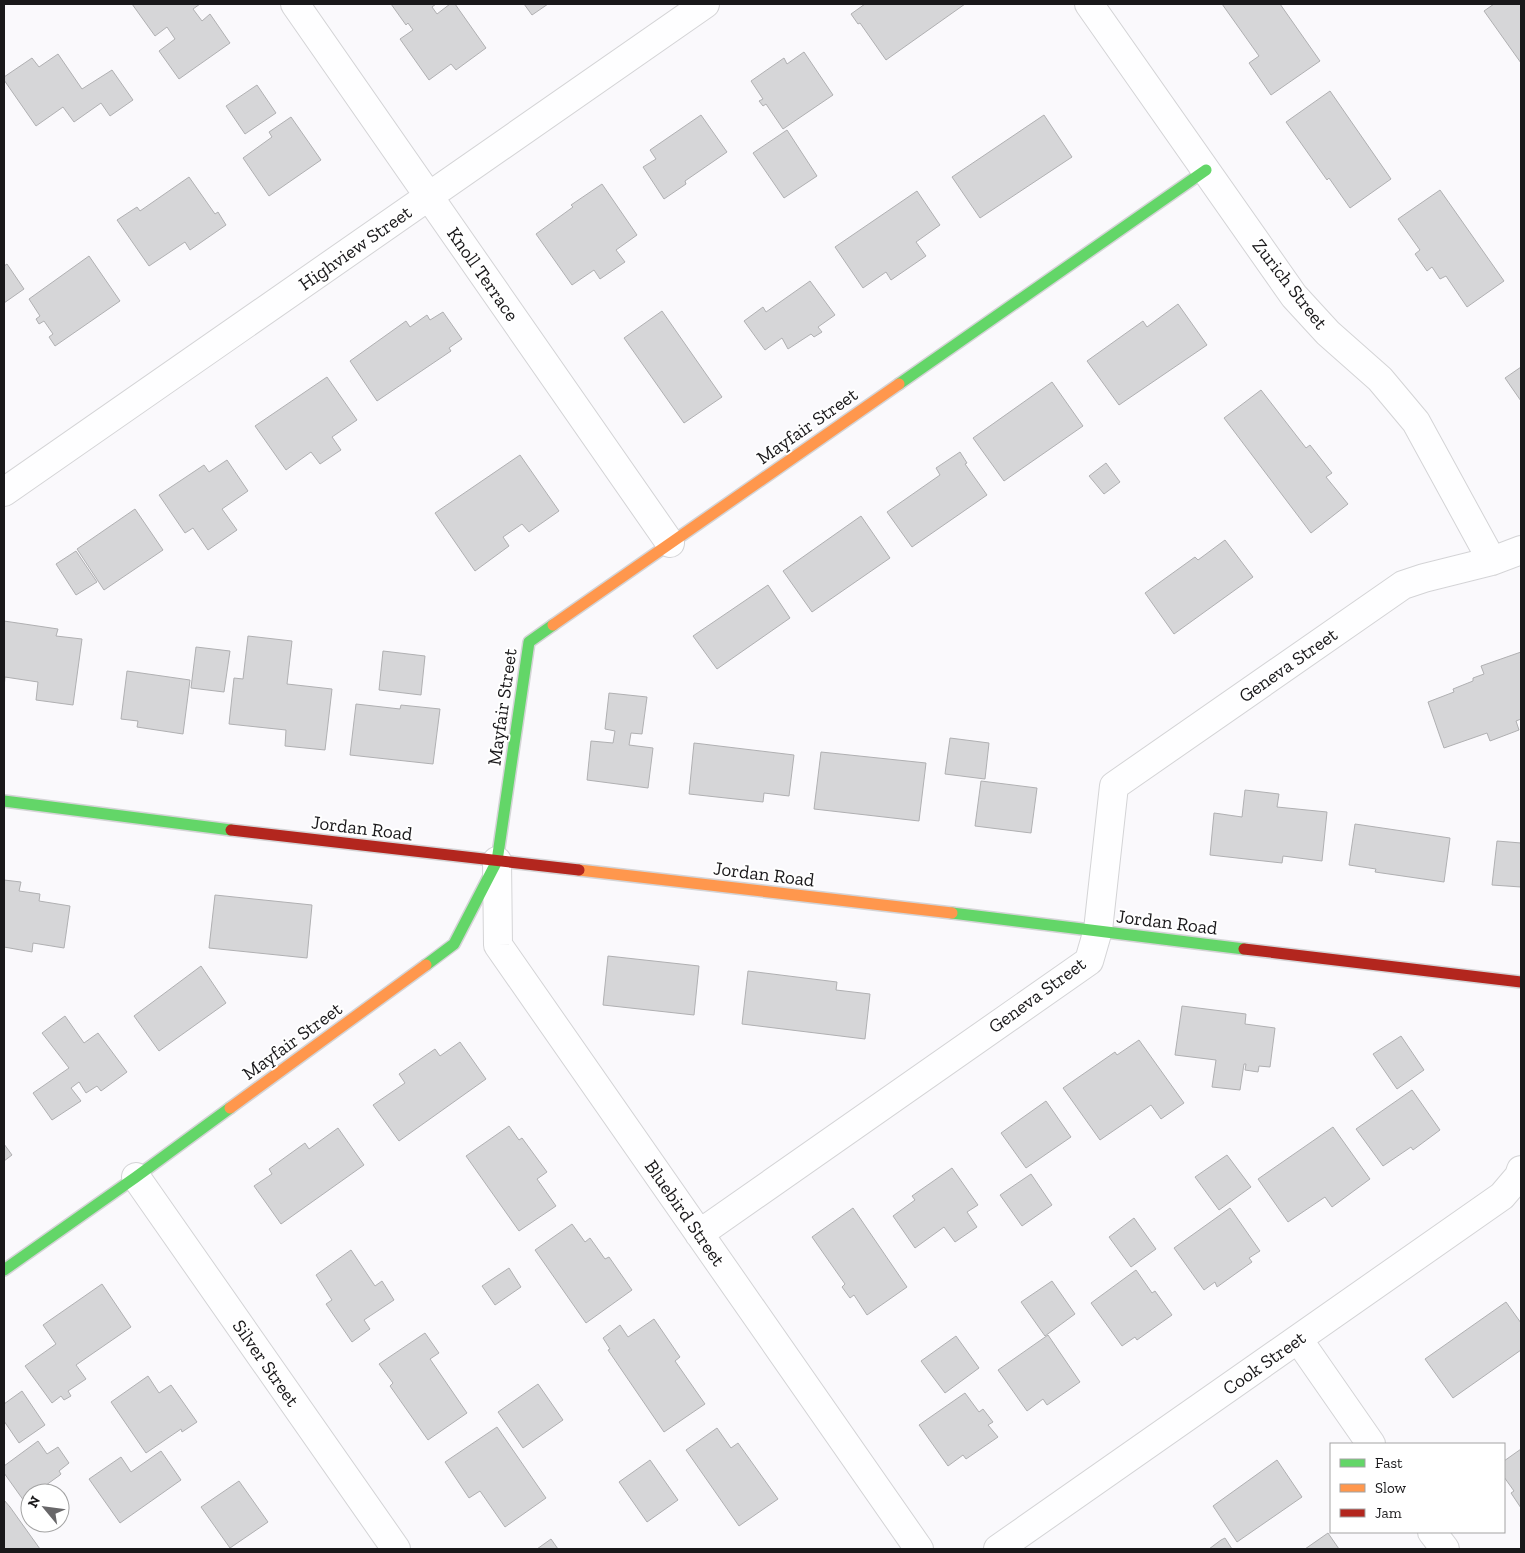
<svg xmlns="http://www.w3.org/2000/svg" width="1525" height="1553" font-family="'Zilla Slab',serif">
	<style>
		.building { fill: #d6d6d8; stroke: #b0b0b2 }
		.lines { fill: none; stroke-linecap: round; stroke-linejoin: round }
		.street-casing { stroke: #d4d4d6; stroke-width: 30 }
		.fast-casing { stroke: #d4d4d6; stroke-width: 14 }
		.slow-casing { stroke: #d4d4d6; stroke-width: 14 }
		.jam-casing { stroke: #d4d4d6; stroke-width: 14 }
		.street { stroke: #fefeff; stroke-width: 28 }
		.fast { stroke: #63d668; stroke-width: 11 }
		.slow { stroke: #ff974d; stroke-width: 11 }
		.jam { stroke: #b3261e; stroke-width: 11 }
		.labels { text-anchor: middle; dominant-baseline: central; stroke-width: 4; stroke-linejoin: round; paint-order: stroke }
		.street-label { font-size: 19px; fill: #19181a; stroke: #fff }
	</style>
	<rect width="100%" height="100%" fill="#faf9fc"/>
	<path class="building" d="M132,4H200L193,9L202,21L210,14L230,43L179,79L159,51L175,39L167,27L155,36Z
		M391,4H436L432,7L437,14L450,4H455L486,48L456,70L451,64L429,80L400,39L413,30L408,23L406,25Z
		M524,4H548L532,15Z
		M865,4H965L886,60L860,23L858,24L851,14Z
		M1222,4H1280L1320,61L1271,95L1249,63L1259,56Z
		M1494,4H1521V63L1484,11Z
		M804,52L833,95L783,129L766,104L763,106L759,101L763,99L751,81L784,58L787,64Z
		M58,54L82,89L112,70L133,100L110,116L101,103L74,122L63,107L36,126L4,80V77L32,58L39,67Z
		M257,85L276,113L245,134L226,106Z
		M1330,91L1391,179L1350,208L1329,178L1327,180L1286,122Z
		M701,115L727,152L685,181L686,184L664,199L643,167L656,159L650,150Z
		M1044,115L1072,157L980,218L952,177Z
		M291,117L321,160L269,196L243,158L272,137L269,132Z
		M787,130L817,176L784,198L753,153Z
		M189,177L215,214L218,212L226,225L190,250L185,242L149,266L117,220L137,207L140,211Z
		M602,184L637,235L616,250L625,262L600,279L594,270L572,285L536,234L573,207L571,205Z
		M1440,190L1504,281L1467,307L1446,276L1440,279L1432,267L1427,271L1415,254L1420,250L1398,219Z
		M917,191L940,225L916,242L926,256L891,280L886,272L863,288L835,247Z
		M89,256L120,301L55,346L49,337L53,334L44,321L39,324L36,319L40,316L29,299Z
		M7,264L24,289L4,303V266Z
		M810,281L835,315L818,327L822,332L814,337L811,334L788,349L782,338L765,350L744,321L763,307L766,312Z
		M1178,304L1207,345L1119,405L1087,361L1143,321L1147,327Z
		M662,311L722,397L684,423L624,338Z
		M443,312L462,339L449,348L451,351L377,401L350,361L406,321L410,327L427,315L430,320Z
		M1521,367V401L1505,378Z
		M327,377L357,420L332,437L341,450L320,464L311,452L286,470L255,426Z
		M1052,382L1083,426L1004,481L973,438Z
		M1261,390L1306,448L1310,445L1332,473L1326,477L1348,504L1311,533L1224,418Z
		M960,452L967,463L965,464L987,495L912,547L887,512L940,475L936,468Z
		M520,455L559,511L529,532L522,524L503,537L509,546L475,571L435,513Z
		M227,460L248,491L222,509L237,530L208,550L193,528L185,533L159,495L204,465L209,472Z
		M1106,463L1120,482L1104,494L1089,476Z
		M135,509L163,550L104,590L77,549Z
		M861,516L890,558L812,612L783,571Z
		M1225,540L1253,577L1174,634L1145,593L1195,557L1198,560Z
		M76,551L97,582L76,595L56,564Z
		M768,585L790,618L717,669L693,636Z
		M4,621L58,629L56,636L82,639L73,705L36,700L38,682L5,677L4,688Z
		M248,636L292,641L287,684L332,689L325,750L285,746L286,730L229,724L234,678L243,679Z
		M196,647L230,651L224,692L191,688Z
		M383,651L425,656L421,695L379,690Z
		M1521,652V719L1516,721L1519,730L1490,741L1487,733L1444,748L1428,702L1454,692L1453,689L1473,681V678L1484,674L1481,666Z
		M127,671L190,680L183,734L137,727L138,721L121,719Z
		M609,693L647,697L642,734L631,733L629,745L653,748L648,788L587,780L591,741L613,743L615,731L605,729Z
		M356,704L400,709L401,705L440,709L433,764L350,755Z
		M950,738L989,743L985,779L945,774Z
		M694,743L794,755L789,796L764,793L763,802L689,794Z
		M821,752L926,763L919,821L814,809Z
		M981,781L1037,788L1031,833L975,826Z
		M1245,790L1279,794L1277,807L1327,812L1322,861L1283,856L1282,863L1210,855L1214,813L1242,817Z
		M1355,824L1450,838L1444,882L1375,872L1376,869L1349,865Z
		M1497,841L1521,843V887L1492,885Z
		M4,880L21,882L19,891L40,894L39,901L70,906L64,948L33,943L32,952L4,947Z
		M215,895L312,905L307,958L209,948Z
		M608,956L699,966L694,1015L603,1005Z
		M201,966L226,1003L159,1051L134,1016Z
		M748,971L837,982L836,990L870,994L865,1039L742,1024Z
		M1182,1006L1246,1014L1245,1024L1275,1028L1270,1067L1259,1066L1258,1072L1245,1070L1246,1064H1244L1240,1090L1212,1087L1216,1060L1175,1055Z
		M65,1016L84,1043L98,1033L127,1072L101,1091L97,1086L86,1093L79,1082L71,1088L81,1101L52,1120L33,1093L69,1068L42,1033Z
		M1401,1036L1424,1070L1397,1089L1373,1054Z
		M1139,1040L1184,1103L1161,1119L1151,1105L1100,1140L1063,1088L1115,1052L1117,1055Z
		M460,1042L486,1079L399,1141L373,1105L405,1083L399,1074L435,1049L440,1056Z
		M1412,1090L1440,1130L1413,1150L1411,1147L1383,1166L1356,1129Z
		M1046,1101L1071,1137L1026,1168L1001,1133Z
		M509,1126L519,1140L522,1138L547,1172L537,1179L556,1206L519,1231L466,1156Z
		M1333,1127L1370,1179L1332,1207L1325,1197L1288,1222L1258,1179Z
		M338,1128L364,1165L281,1224L254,1186L272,1174L269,1169L305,1143L309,1149Z
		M4,1144L12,1155L4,1161Z
		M1227,1155L1251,1187L1219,1210L1195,1177Z
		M952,1168L978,1205L967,1212L977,1227L955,1242L944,1227L915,1248L893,1216L915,1200L912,1196Z
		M1031,1174L1052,1205L1022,1226L1000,1195Z
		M853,1208L907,1287L867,1315L854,1295L850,1298L842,1287L845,1284L812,1237Z
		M1230,1208L1260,1251L1249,1258L1252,1262L1217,1287L1215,1282L1204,1290L1174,1248Z
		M1134,1218L1156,1249L1131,1267L1109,1237Z
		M572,1224L585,1242L590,1238L605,1259L609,1257L632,1290L586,1323L535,1250Z
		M351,1250L375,1286L382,1281L394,1300L364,1320L370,1329L352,1342L326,1304L332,1300L316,1275Z
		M509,1268L521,1287L495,1305L482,1286Z
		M1136,1270L1152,1293L1155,1291L1172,1315L1137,1340L1135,1337L1122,1346L1091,1303Z
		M1052,1281L1075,1314L1045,1336L1021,1302Z
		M102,1284L131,1327L76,1365L86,1379L68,1391L71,1396L64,1400L61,1396L52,1403L25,1366L56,1344L43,1325Z
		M1506,1302L1521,1323V1350L1453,1398L1425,1359Z
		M654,1319L680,1357L675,1361L705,1404L664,1432L608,1350L610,1349L603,1338L620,1325L628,1337Z
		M425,1333L439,1353L430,1359L467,1413L428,1440L390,1386L393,1383L379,1364Z
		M1048,1335L1080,1382L1047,1405L1043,1399L1027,1411L998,1370Z
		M956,1336L979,1368L945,1393L921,1361Z
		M148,1376L159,1393L171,1385L197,1422L182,1432L181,1429L146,1453L111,1402Z
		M538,1384L563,1420L523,1448L498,1412Z
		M22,1391L45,1425L19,1443L4,1421V1404Z
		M965,1393L979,1412L983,1409L993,1422L988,1425L998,1437L966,1459L963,1455L948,1466L919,1425Z
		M497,1427L546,1498L505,1527L480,1491L469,1498L445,1462Z
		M717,1428L731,1448L738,1443L778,1499L739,1526L686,1450Z
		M38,1441L47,1454L58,1447L69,1463L59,1471L61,1474L60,1475L35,1493H30V1497L24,1501L4,1473V1466Z
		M1521,1449V1508L1511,1493L1514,1491L1504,1477V1461Z
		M161,1451L181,1480L120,1523L89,1479L121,1457L131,1472Z
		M650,1460L678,1500L647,1522L619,1482Z
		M1277,1460L1302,1497L1237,1542L1213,1506Z
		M239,1481L268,1522L230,1548L201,1507Z
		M4,1500L10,1507L40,1549H4Z
		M1328,1533L1339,1549H1305Z
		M1225,1538L1232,1549H1209L1221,1540Z
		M551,1539L558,1549H537Z"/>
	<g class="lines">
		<g class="street-casing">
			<path id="street" d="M295,4L670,543
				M1089,4L1294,296L1328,333L1380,379L1416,422L1492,561
				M4,492L705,4
				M497,861L498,945L919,1549
				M136,1177L396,1549
				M699,1234L1089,961L1098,930L1114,786L1403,585L1424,578L1492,561L1521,550
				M1298,1339L1371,1444
				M1432,1532L1445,1549
				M998,1549L1502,1196L1519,1176L1521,1170"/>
		</g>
		<g class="fast-casing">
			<path id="fast" d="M899,384L1206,170
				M4,801L231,830
				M952,913L1244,949
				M426,965L454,944L497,861L529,642L553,625
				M4,1270L136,1177L230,1108"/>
		</g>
		<g class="slow-casing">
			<path id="slow" d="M553,625L899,384
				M579,870L952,913
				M230,1108L426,965"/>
		</g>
		<g class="jam-casing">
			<path id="jam" d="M231,830L579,870
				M1244,949L1521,982"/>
		</g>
		<use href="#street" class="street"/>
		<use href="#fast" class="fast"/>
		<use href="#slow" class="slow"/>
		<use href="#jam" class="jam"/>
	</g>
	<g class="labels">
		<g class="street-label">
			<text transform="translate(355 248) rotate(-35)">Highview Street</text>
			<text transform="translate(483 274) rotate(55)">Knoll Terrace</text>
			<text transform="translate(1290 284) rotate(52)">Zurich Street</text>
			<text transform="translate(807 426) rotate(-35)">Mayfair Street</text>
			<text transform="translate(1288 665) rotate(-35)">Geneva Street</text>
			<text transform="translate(502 707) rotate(-82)">Mayfair Street</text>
			<text transform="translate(362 828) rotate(7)">Jordan Road</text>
			<text transform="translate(764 874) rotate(7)">Jordan Road</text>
			<text transform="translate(1167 922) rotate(7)">Jordan Road</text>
			<text transform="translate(1037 995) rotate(-36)">Geneva Street</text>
			<text transform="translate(292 1041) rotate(-36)">Mayfair Street</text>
			<text transform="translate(685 1213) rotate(55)">Bluebird Street</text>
			<text transform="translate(266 1363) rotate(55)">Silver Street</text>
			<text transform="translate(1264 1363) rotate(-35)">Cook Street</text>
		</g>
	</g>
	<rect width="1525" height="1553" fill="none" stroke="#19181a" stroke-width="10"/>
	<rect x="1330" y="1443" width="175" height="90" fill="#ffffff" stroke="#a3a3a3"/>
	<rect x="1340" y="1459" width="25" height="8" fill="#63d668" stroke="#a3a3a3"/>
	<text x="1375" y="1468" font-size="15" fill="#19181a">Fast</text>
	<rect x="1340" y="1484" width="25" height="8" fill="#ff974d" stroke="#a3a3a3"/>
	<text x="1375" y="1493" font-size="15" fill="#19181a">Slow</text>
	<rect x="1340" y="1509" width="25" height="8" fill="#b3261e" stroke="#a3a3a3"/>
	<text x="1375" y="1518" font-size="15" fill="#19181a">Jam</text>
	<g transform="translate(45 1508) rotate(299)"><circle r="24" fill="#ffffff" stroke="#a3a3a3"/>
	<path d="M0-4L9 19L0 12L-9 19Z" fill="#686769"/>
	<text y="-8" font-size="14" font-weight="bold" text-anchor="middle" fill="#19181a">N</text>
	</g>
</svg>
